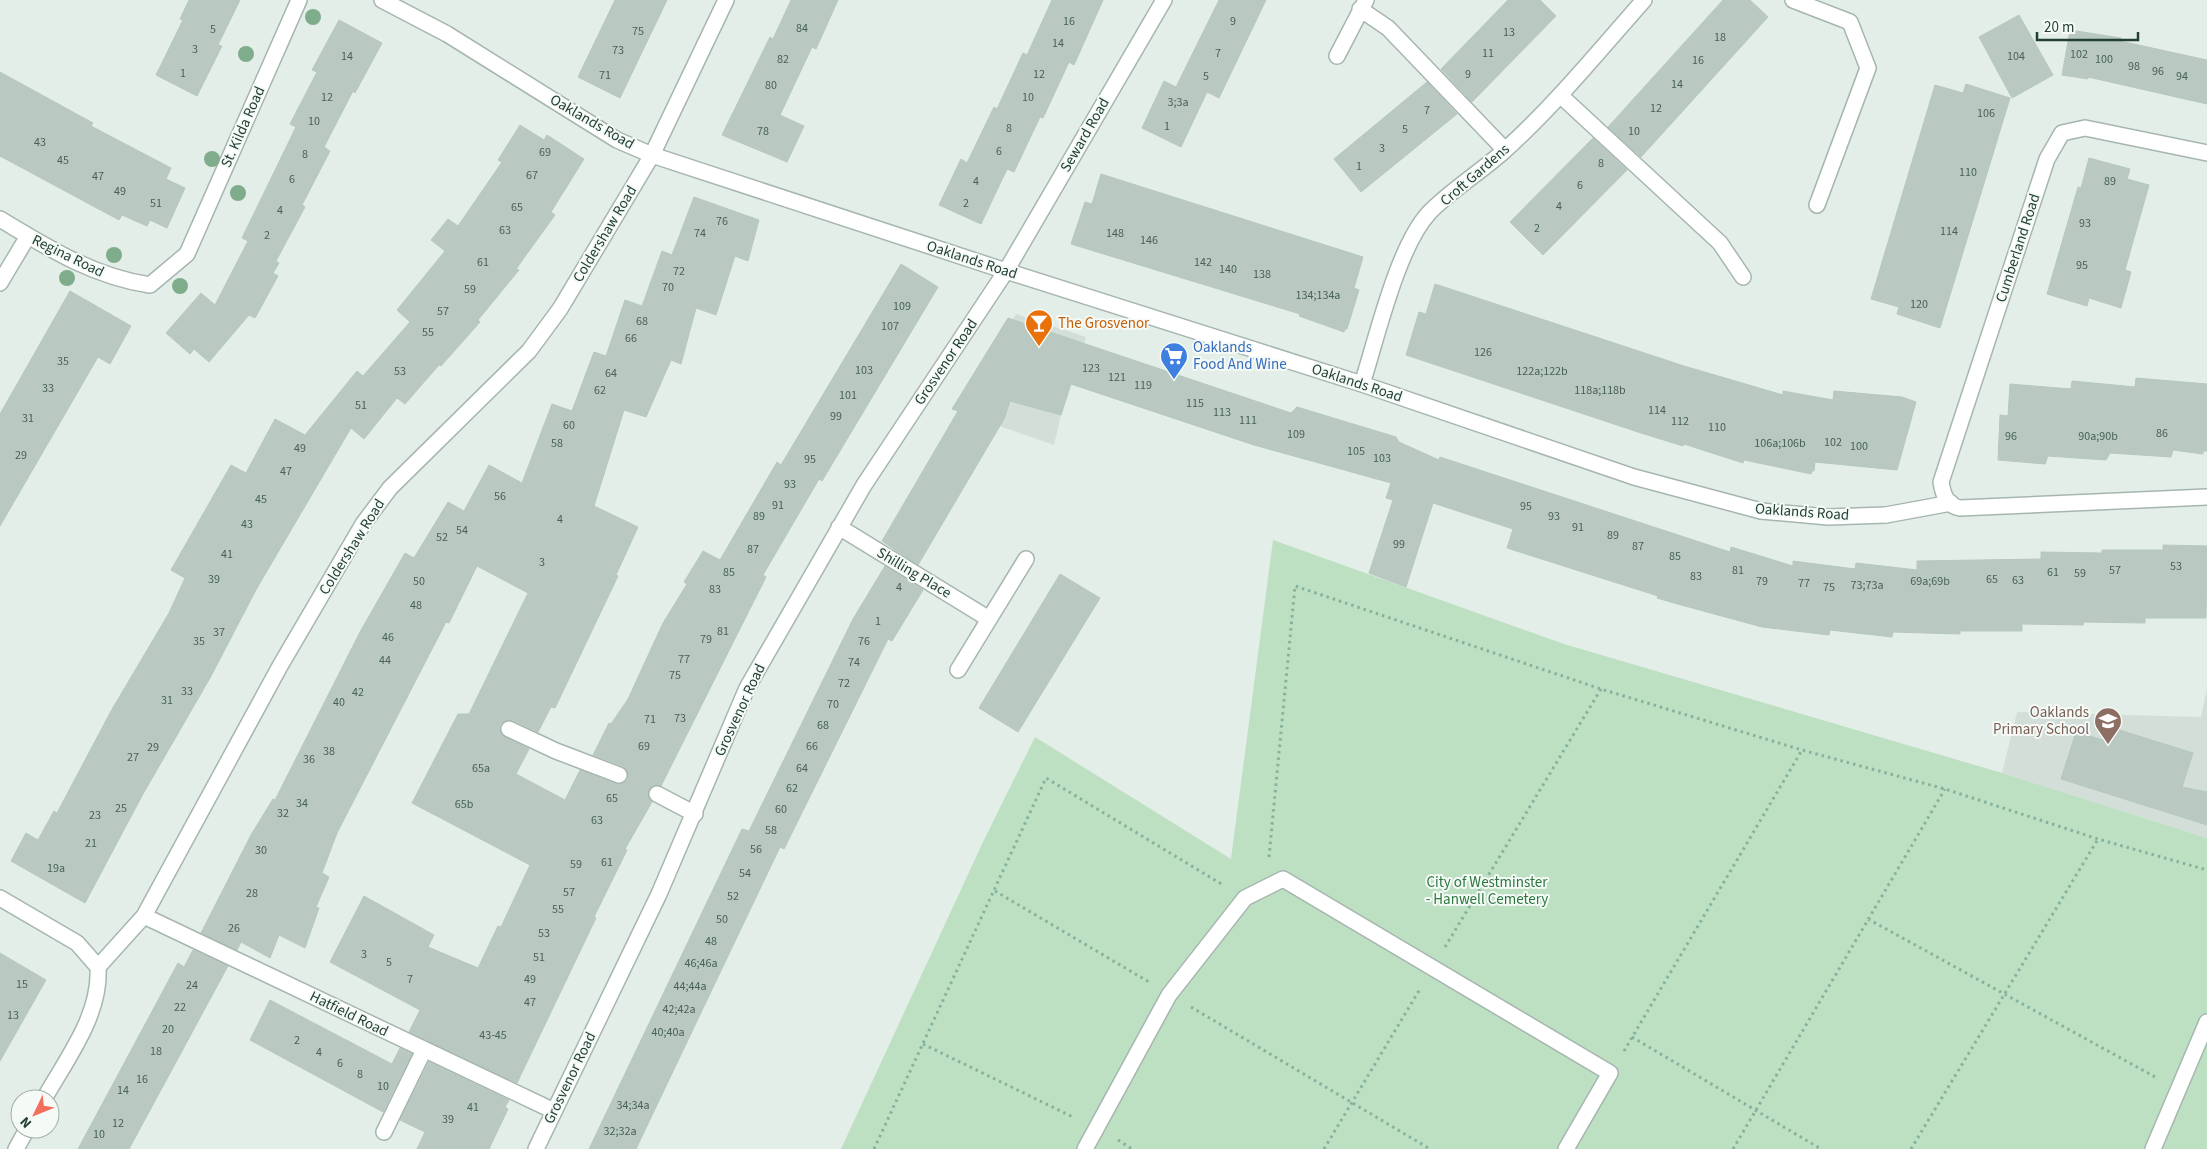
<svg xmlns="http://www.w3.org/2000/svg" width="2207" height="1149" font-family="'Source Sans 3',sans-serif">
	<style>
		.built { fill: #d2ded7 }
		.green { fill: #bddfc2 }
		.building { fill: #b9c9c1; stroke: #b6c8be }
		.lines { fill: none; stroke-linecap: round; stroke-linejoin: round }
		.service-casing { stroke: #a6b6af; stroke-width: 18 }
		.minor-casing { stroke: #a6b6af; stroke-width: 18 }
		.path { stroke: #84b29e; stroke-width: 3; stroke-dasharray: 2.5 4; stroke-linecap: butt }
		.service { stroke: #fff; stroke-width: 15 }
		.minor { stroke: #fff; stroke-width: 15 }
		.tree { fill: #7fad8c }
		.labels { text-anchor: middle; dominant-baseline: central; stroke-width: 4; stroke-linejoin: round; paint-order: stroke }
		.number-label { font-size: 12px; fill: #486258 }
		.street-label { font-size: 15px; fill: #234035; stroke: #f5faf7 }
		.food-label { font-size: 15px; fill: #c56008; stroke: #f5faf7; text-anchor: start }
		.shop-label { font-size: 15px; fill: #366cbe; stroke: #f5faf7; text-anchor: start }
		.education-label { font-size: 15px; fill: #785e54; stroke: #f5faf7; text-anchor: end }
		.park-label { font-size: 15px; fill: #2c7840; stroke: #f5faf7 }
	</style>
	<rect width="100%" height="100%" fill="#e4eee8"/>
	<path class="built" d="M1016,314L1086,337L1061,415L1054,445L956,411Z
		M2207,688V838L2002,773L2017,712L2201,717Z"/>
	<path class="green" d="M1273,540L1564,644L2002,773L2207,838V1149H841L983,842L1035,737L1231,859Z"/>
	<path class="building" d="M189,0H240L218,45L222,46L197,96L156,75L183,20L180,19Z
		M615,0H667L620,98L578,77Z
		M791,0H838L816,49L812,47L780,115L804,126L787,162L722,135L770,37L773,39Z
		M1052,0H1103L1074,65L1069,62L1043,118L1040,117L1014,172L1007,169L981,224L939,205L961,159L967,163L994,107L997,109L1023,53L1027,55Z
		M1219,0H1266L1219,98L1207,92L1181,147L1142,128L1164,81L1176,87Z
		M1508,0H1540L1556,16L1472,102L1441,69Z
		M1723,0H1750L1768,17L1641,157L1608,127Z
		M2019,15L2053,75L2012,98L1979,37Z
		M339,20L382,43L355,93L353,91L324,147L330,151L302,205L305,207L276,261L279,263L273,273L278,276L255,318L249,315L209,362L194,349L190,354L166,333L201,293L215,305L248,241L242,238L296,127L290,124L317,72L312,70Z
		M2070,30L2121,38L2120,41L2207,60V104L2088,77V79L2062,75Z
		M0,72L93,123L91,126L171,168L166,179L185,188L167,228L150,220L147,226L122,215L119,220L0,156Z
		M1427,82L1457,114L1361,192L1334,159Z
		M1966,84L2010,98L1940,328L1897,314L1899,307L1871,299L1935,85L1963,93Z
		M520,125L544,140L547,135L584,159L551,212L555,215L516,269L519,270L478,320L480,322L441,366L439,365L405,404L397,398L364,439L351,428L257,588L210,678L143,794L85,903L11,861L26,833L38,840L54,811L57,813L111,711L169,613L185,578L171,570L231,465L246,473L275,419L305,435L357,371L363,376L410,322L397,310L445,251L431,240L448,219L458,226L502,162L498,160Z
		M1593,138L1627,170L1543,255L1510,222Z
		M2089,158L2130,169L2127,179L2149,185L2125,270L2131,272L2121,308L2089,298L2087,306L2047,294L2078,187L2081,188Z
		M1101,174L1363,257L1354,288L1359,290L1347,329H1345L1344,332L1299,316L1300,314L1071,244L1085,202L1092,204Z
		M694,197L759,220L748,261L735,256L716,315L696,308L681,364L671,360L646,417L624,410L594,506L638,527L616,575L618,576L555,708L551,707L538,732L513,720L504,721L500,725V730L505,737L529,749L516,774L565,800L580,770L616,784L624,783L628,779V773L623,766L593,755L609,723L611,724L628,699L663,623L687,584L684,582L703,551L720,560L777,462L781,465L901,264L938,287L822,481L819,479L763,575L766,577L661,786L656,785L649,789L648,795L652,802L625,849L627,850L594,917L596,918L517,1083L409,1032L420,1010L330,962L364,896L434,935L428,947L478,968L498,926L501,927L530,865L412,803L458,714H469L528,593L477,566L449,623L446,622L337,833L322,873L329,877L316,907L319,908L305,948L279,935L270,958L241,942L237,950L201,933L251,835L273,799L275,800L360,632L405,553L414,558L448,502L464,511L489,465L522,483L552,404L572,411L594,352L606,356L625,300L642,306L662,251L672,255Z
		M1435,284L1684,366L1783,395V391L1833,400L1834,391L1902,397L1916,402L1897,470L1815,462L1814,471H1812L1811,474L1744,460L1743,463L1684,444L1683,446L1638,432L1406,355L1419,312L1426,314Z
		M70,291L131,326L110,364L98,357L0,526V414Z
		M1008,318L1291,413L1297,407L1396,437L1399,442L1439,460L1440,457L1730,552L1731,547L1793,566V561L1855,569L1856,563L1917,570V561L2041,559V552L2102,553V550H2163V545L2207,546L2206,618H2145V623L2084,622L2083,625L2022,624V631H1960V634L1893,632L1892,637L1830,630L1829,635L1762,627L1674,603L1657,598L1658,596L1507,548L1513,529L1433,503L1406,587L1369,573L1393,500L1386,498L1391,483L1254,445L1071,384L1061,415L1010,401L1004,419L918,565L882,541L958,411L952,409Z
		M2136,378L2207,384V451H2203V454L2173,450L2171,457L2110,453L2106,460L2048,456L2045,464L1998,460L2000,415L2008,416L2010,384L2071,389L2072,381L2135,387Z
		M885,566L923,590L892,641L888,639L784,849L780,847L636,1149H589L742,829L749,831L853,619Z
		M1060,574L1100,598L1018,732L979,708Z
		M2110,727L2193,753L2182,787L2207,792V825L2061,779L2076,732L2106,741Z
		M193,950L228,966L129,1149H78L178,963L184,967Z
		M0,953L46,980L0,1061Z
		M270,1000L392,1064L400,1048L412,1054L383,1112L250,1040Z
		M429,1062L509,1100L505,1107L508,1109L489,1149H417L425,1132L400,1120Z"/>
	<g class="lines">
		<g class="service-casing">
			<path id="service" d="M1793,0L1850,22L1868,68L1817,205
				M1360,9L1388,28L1505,150
				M1337,56L1366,0
				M1560,95L1720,243L1743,277
				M1886,515L1951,503
				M509,729L556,751L619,775
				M657,794L695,814
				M384,1132L424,1050
				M1085,1149L1169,995L1245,898L1283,879L1610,1073L1566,1149
				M2153,1149L2207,1022"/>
		</g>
		<g class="minor-casing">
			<path id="minor" d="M382,0L447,34L617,140L652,155L1006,271L1362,384L1634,477L1761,511L1828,517L1886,515
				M2207,153L2085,128L2062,133L2047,159L1941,482C1943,494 1946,505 1960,508L2207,497
				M0,219C48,248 94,277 150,285L187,254L299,0
				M0,283L28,236
				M1362,384C1377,337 1397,249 1428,214C1447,193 1482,171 1504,151C1555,105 1599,51 1644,0
				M839,527L989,619
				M958,670L1026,559
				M0,898L77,943L98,967
				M144,916L554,1111
				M44,1099C67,1058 101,1015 98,967L144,916L280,666L363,524L390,488L529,351L560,309L652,155L726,0
				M16,1149L27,1129
				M536,1149L659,894L747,688L864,485L1006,271L1164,0"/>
		</g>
		<path class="path" d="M1269,857L1295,586L1601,689L1802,750L1945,789L2098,839L2207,870
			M995,891L1149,982
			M1868,919L2157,1078
			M1445,947L1601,689
			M1191,1007L1430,1149
			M1632,1037L1821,1149
			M923,1044L1075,1118
			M1624,1051L1802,750
			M1118,1140L1132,1149
			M874,1149L1046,778L1223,885
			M1324,1149L1420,989
			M1733,1149L1945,789
			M1911,1149L2098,839"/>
		<use href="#service" class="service"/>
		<use href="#minor" class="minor"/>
	</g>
	<g class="tree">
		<circle cx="313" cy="17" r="8"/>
		<circle cx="246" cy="54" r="8"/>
		<circle cx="212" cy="159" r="8"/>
		<circle cx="238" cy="193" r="8"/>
		<circle cx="114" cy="255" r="8"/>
		<circle cx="67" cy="278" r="8"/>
		<circle cx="180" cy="286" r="8"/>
	</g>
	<defs>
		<g id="bar-pin" transform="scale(1.4375)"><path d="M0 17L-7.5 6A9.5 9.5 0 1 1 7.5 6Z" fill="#e8710a" stroke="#f5faf7"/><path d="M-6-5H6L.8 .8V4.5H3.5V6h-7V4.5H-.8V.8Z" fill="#fff"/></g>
		<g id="supermarket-pin" transform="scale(1.4375)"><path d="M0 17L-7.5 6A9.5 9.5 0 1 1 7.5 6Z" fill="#3f7fe0" stroke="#f5faf7"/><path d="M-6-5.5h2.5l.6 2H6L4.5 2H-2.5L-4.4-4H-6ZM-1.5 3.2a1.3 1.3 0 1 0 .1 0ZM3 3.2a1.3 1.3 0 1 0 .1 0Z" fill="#fff"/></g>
		<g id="school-pin" transform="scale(1.4375)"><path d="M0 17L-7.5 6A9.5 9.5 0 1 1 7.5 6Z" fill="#8d6e63" stroke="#f5faf7"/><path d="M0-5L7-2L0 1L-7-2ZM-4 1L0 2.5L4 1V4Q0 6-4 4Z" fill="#fff"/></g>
	</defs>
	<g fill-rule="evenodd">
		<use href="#bar-pin" x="1039" y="323"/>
		<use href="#supermarket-pin" x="1174" y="356"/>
		<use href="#school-pin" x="2108" y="721"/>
	</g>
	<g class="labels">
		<g class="number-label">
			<text x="1069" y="21">16</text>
			<text x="1233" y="21">9</text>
			<text x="802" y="28">84</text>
			<text x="213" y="29">5</text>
			<text x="638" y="31">75</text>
			<text x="1509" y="32">13</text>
			<text x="1720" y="37">18</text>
			<text x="1058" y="43">14</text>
			<text x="195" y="49">3</text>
			<text x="618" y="50">73</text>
			<text x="1218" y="53">7</text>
			<text x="1488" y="53">11</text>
			<text x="2079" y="54">102</text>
			<text x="347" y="56">14</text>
			<text x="2016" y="56">104</text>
			<text x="783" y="59">82</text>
			<text x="2104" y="59">100</text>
			<text x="1698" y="60">16</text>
			<text x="2134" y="66">98</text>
			<text x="2158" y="71">96</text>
			<text x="183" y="73">1</text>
			<text x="1039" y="74">12</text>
			<text x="1468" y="74">9</text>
			<text x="605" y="75">71</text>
			<text x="1206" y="76">5</text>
			<text x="2182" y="76">94</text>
			<text x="1677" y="84">14</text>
			<text x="771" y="85">80</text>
			<text x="327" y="97">12</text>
			<text x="1028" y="97">10</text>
			<text x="1178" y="102">3;3a</text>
			<text x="1656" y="108">12</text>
			<text x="1427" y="110">7</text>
			<text x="1986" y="113">106</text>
			<text x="314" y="121">10</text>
			<text x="1167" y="126">1</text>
			<text x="1009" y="128">8</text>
			<text x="1405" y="129">5</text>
			<text x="763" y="131">78</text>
			<text x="1634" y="131">10</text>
			<text x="40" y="142">43</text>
			<text x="1382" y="148">3</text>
			<text x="999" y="151">6</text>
			<text x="545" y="152">69</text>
			<text x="305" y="154">8</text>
			<text x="63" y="160">45</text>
			<text x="1601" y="163">8</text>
			<text x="1359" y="166">1</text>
			<text x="1968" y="172">110</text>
			<text x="532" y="175">67</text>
			<text x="98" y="176">47</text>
			<text x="292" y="179">6</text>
			<text x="976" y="181">4</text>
			<text x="2110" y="181">89</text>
			<text x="1580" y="185">6</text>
			<text x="120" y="191">49</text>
			<text x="156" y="203">51</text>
			<text x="966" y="203">2</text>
			<text x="1559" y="206">4</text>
			<text x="517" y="207">65</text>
			<text x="280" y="210">4</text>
			<text x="722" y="221">76</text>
			<text x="2085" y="223">93</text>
			<text x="1537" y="228">2</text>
			<text x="505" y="230">63</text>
			<text x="1949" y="231">114</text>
			<text x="700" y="233">74</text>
			<text x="1115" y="233">148</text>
			<text x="267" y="235">2</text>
			<text x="1149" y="240">146</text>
			<text x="483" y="262">61</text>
			<text x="1203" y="262">142</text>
			<text x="2082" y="265">95</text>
			<text x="1228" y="269">140</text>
			<text x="679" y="271">72</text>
			<text x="1262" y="274">138</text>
			<text x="668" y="287">70</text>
			<text x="470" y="289">59</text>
			<text x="1318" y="295">134;134a</text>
			<text x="1919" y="304">120</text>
			<text x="902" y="306">109</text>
			<text x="443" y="311">57</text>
			<text x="642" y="321">68</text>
			<text x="890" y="326">107</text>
			<text x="428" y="332">55</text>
			<text x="631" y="338">66</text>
			<text x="1483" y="352">126</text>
			<text x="63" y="361">35</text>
			<text x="1091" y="368">123</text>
			<text x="864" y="370">103</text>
			<text x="400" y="371">53</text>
			<text x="1542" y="371">122a;122b</text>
			<text x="611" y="373">64</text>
			<text x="1117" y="377">121</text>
			<text x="1143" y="385">119</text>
			<text x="48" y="388">33</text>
			<text x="600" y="390">62</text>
			<text x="1600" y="390">118a;118b</text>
			<text x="848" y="395">101</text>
			<text x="1195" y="403">115</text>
			<text x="361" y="405">51</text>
			<text x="1657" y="410">114</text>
			<text x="1222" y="412">113</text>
			<text x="836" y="416">99</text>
			<text x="28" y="418">31</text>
			<text x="1248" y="420">111</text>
			<text x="1680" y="421">112</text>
			<text x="569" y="425">60</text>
			<text x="1717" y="427">110</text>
			<text x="2162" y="433">86</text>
			<text x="1296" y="434">109</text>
			<text x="2011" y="436">96</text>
			<text x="2098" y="436">90a;90b</text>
			<text x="1833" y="442">102</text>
			<text x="557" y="443">58</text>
			<text x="1780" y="443">106a;106b</text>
			<text x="1859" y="446">100</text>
			<text x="300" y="448">49</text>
			<text x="1356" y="451">105</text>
			<text x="21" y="455">29</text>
			<text x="1382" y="458">103</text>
			<text x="810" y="459">95</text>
			<text x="286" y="471">47</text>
			<text x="790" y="484">93</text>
			<text x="500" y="496">56</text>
			<text x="261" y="499">45</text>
			<text x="778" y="505">91</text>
			<text x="1526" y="506">95</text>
			<text x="759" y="516">89</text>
			<text x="1554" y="516">93</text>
			<text x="560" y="519">4</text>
			<text x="247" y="524">43</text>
			<text x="1578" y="527">91</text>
			<text x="462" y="530">54</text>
			<text x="1613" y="535">89</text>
			<text x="442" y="537">52</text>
			<text x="1399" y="544">99</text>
			<text x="1638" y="546">87</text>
			<text x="753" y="549">87</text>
			<text x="227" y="554">41</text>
			<text x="1675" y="556">85</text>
			<text x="542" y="562">3</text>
			<text x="2176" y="566">53</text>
			<text x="1738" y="570">81</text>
			<text x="2115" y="570">57</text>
			<text x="729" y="572">85</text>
			<text x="2053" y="572">61</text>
			<text x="2080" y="573">59</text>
			<text x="1696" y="576">83</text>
			<text x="214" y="579">39</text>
			<text x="1992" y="579">65</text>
			<text x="2018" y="580">63</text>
			<text x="419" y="581">50</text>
			<text x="1762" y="581">79</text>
			<text x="1930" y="581">69a;69b</text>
			<text x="1804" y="583">77</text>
			<text x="1867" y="585">73;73a</text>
			<text x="899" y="587">4</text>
			<text x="1829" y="587">75</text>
			<text x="715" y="589">83</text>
			<text x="416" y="605">48</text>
			<text x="878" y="621">1</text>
			<text x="723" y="631">81</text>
			<text x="219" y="632">37</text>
			<text x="388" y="637">46</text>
			<text x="706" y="639">79</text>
			<text x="199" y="641">35</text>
			<text x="864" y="641">76</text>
			<text x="684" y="659">77</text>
			<text x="385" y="660">44</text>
			<text x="854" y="662">74</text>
			<text x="675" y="675">75</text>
			<text x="844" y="683">72</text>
			<text x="187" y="691">33</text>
			<text x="358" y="692">42</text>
			<text x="167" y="700">31</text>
			<text x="339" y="702">40</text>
			<text x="833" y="704">70</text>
			<text x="680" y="718">73</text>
			<text x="650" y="719">71</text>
			<text x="823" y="725">68</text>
			<text x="644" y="746">69</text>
			<text x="812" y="746">66</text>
			<text x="153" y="747">29</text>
			<text x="329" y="751">38</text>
			<text x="133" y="757">27</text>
			<text x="309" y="759">36</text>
			<text x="481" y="768">65a</text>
			<text x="802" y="768">64</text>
			<text x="792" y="788">62</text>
			<text x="612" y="798">65</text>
			<text x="302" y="803">34</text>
			<text x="464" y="804">65b</text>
			<text x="121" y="808">25</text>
			<text x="781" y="809">60</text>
			<text x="283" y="813">32</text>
			<text x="95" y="815">23</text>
			<text x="597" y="820">63</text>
			<text x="771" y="830">58</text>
			<text x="91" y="843">21</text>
			<text x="756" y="849">56</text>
			<text x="261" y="850">30</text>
			<text x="607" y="862">61</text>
			<text x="576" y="864">59</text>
			<text x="56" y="868">19a</text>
			<text x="745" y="873">54</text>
			<text x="569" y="892">57</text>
			<text x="252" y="893">28</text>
			<text x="733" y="896">52</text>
			<text x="558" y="909">55</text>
			<text x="722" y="919">50</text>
			<text x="234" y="928">26</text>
			<text x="544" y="933">53</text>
			<text x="711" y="941">48</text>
			<text x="364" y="954">3</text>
			<text x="539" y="957">51</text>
			<text x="389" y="962">5</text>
			<text x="701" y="963">46;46a</text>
			<text x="410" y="979">7</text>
			<text x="530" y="979">49</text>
			<text x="22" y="984">15</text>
			<text x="192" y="985">24</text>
			<text x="690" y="986">44;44a</text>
			<text x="530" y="1002">47</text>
			<text x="180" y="1007">22</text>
			<text x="679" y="1009">42;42a</text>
			<text x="13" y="1015">13</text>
			<text x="168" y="1029">20</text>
			<text x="668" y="1032">40;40a</text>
			<text x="493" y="1035">43-45</text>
			<text x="297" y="1040">2</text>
			<text x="156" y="1051">18</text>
			<text x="319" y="1052">4</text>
			<text x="340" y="1063">6</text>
			<text x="360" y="1074">8</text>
			<text x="142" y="1079">16</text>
			<text x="383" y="1086">10</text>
			<text x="123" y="1090">14</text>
			<text x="633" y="1105">34;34a</text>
			<text x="473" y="1107">41</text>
			<text x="448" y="1119">39</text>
			<text x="118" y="1123">12</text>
			<text x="620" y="1131">32;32a</text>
			<text x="99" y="1134">10</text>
		</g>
		<g class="street-label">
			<text transform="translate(592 122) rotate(30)">Oaklands Road</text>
			<text transform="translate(243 127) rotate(-66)">St. Kilda Road</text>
			<text transform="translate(1085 135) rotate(-60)">Seward Road</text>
			<text transform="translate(1475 175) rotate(-41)">Croft Gardens</text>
			<text transform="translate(605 234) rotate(-59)">Coldershaw Road</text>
			<text transform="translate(2018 248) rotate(-72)">Cumberland Road</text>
			<text transform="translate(68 256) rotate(26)">Regina Road</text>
			<text transform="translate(972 260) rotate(18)">Oaklands Road</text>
			<text transform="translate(946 362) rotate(-56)">Grosvenor Road</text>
			<text transform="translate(1357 383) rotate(18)">Oaklands Road</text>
			<text transform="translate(1802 512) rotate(4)">Oaklands Road</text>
			<text transform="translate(352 547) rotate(-58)">Coldershaw Road</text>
			<text transform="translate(914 573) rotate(31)">Shilling Place</text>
			<text transform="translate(740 710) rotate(-65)">Grosvenor Road</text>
			<text transform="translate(349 1014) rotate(26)">Hatfield Road</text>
			<text transform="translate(570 1078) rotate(-64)">Grosvenor Road</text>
		</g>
		<g class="food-label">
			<text x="1058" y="323">The Grosvenor</text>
		</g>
		<g class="shop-label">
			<text x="1193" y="347">Oaklands<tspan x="1193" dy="17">Food And Wine</tspan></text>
		</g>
		<g class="education-label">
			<text x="2089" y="712">Oaklands<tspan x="2089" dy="17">Primary School</tspan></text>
		</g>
		<g class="park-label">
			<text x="1487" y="882">City of Westminster<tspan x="1487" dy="17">- Hanwell Cemetery</tspan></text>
		</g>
	</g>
	<g transform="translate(35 1114) rotate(227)"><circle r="24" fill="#f5faf7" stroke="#a1b0a9"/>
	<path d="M0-4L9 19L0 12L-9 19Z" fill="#f46e5c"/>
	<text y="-8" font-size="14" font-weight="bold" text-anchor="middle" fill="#234035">N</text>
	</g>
	<path d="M2037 32v8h101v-8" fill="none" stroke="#234035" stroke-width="2.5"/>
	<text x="2044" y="32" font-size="15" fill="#234035" stroke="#f5faf7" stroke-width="4" paint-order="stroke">20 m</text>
</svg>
